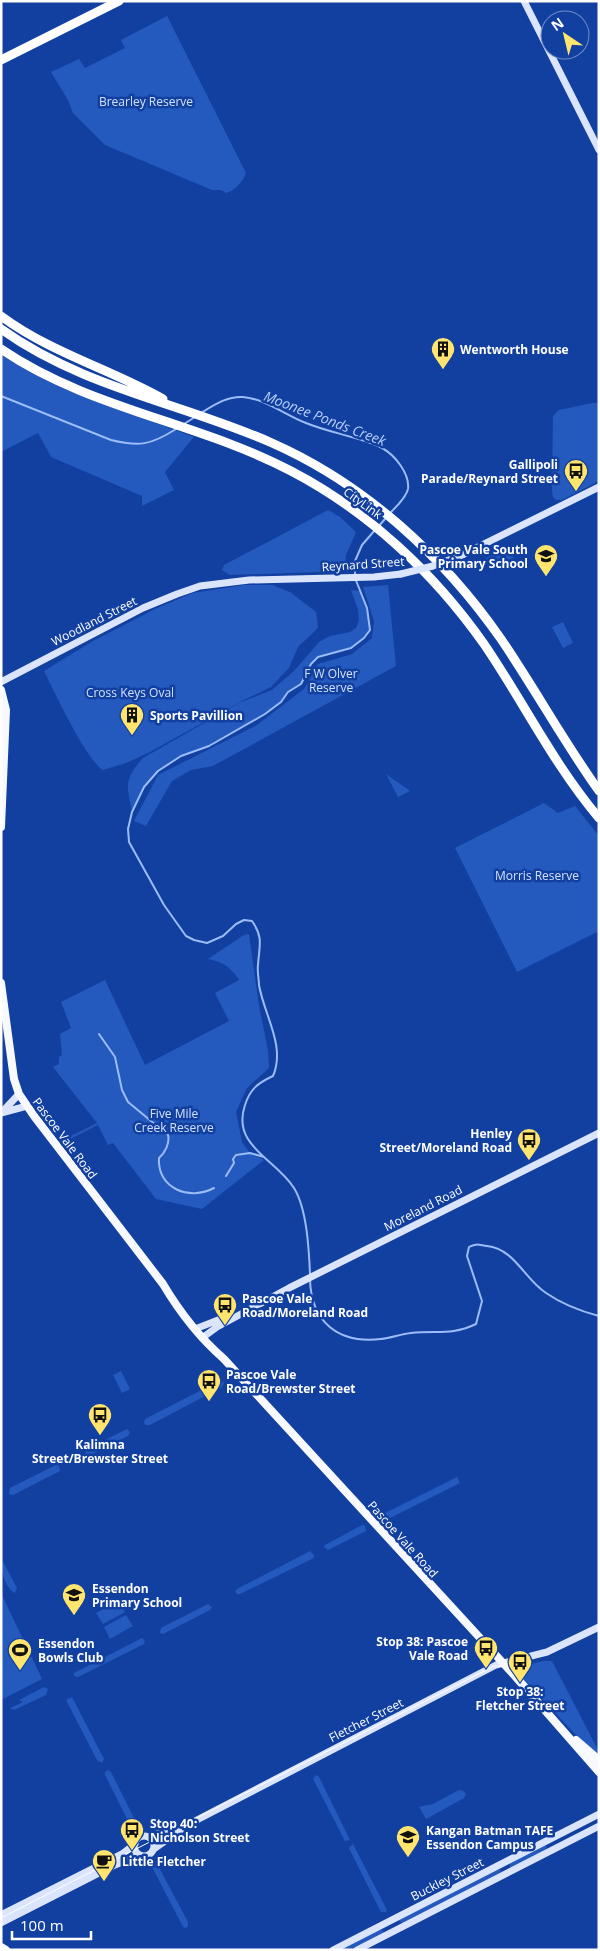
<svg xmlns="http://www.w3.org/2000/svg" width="600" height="1951" font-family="'Open Sans',sans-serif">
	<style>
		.green { fill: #2459be }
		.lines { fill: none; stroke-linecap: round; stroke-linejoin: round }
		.stream { stroke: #9bbcf8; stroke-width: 2 }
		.secondary { stroke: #dae5fd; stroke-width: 7 }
		.primary { stroke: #f7f9ff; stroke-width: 8 }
		.highway { stroke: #fff; stroke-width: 9 }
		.tram { stroke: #fff; stroke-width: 1 }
		.secondary-bridge { stroke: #dae5fd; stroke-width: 7 }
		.labels { text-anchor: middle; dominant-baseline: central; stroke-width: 5; stroke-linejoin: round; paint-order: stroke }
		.park-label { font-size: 12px; fill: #d2e1fe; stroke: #1240a0 }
		.poi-label { font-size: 12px; font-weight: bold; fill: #fff; stroke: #1240a0; text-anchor: start }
		.street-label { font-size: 12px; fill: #fff; stroke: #1240a0 }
		.water-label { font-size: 14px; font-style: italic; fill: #b6cefb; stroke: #1240a0 }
	</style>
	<rect width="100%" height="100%" fill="#1240a0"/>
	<path class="green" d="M167,16L246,173C244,181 234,191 226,193L221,190H212L105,145L73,113L68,100L51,72L79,59L85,68L125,48L121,40Z
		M1,355L59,387L194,437L165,472L174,490L142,506V496L51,457L38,433L1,452Z
		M592,403H599V481L562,500H556L553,497L552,491L553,416L559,410Z
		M328,510L340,517L356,532L346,555L345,571L230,575L222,570L224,565Z
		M508,546L514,559L492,571L485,559Z
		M244,585H272L290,592L316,612L318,628L298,647L289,668L271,687L244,700L148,753L126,763L103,770C86,760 54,691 44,671L93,641L157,608L193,593Z
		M388,585L396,666L213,766L191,770L172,781L146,826L134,821L158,775L257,725L304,689L318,664L352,654L372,638L374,621L363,587Z
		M351,590L360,591L367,608L370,630L364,638L351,648L318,657L311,664L301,684L288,692L281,702L265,714L209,746L181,756L158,771L144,787L132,812C127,784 123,781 143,758L241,702L272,690L294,671L319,642L330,636L350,632L356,628L359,620L358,610Z
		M563,622L573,643L563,648L552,627Z
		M386,774L410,791L398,797Z
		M544,803L558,813L575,806L599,836V931L517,972L455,848Z
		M249,934L259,1006L268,1050L269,1068L247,1088L236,1112L242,1142L250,1153L264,1160L202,1209L156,1199L113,1143L108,1145L98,1125L64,1142L63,1140L97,1123L53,1067L59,1064V1057L62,1055L60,1034L71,1028L61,1002L105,980L145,1065L229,1021L215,993L239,980C231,967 223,962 208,959L244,935Z
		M121,1371L130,1389L122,1393L113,1375Z
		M219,1381L224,1382L222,1387L150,1425H146L144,1423L145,1419Z
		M127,1429L130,1432L128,1436L89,1456L85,1454L87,1449Z
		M56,1465L59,1466L60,1471L13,1495L9,1494L10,1488Z
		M457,1477L460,1483L386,1520L383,1518V1514Z
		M362,1525L365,1526L366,1531L328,1550L324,1547L325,1545Z
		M310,1551L314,1555V1558L240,1594H237L235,1591L237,1589Z
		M1,1558L17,1588L15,1593C4,1587 1,1569 1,1558Z
		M1,1593L42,1679L1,1700Z
		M119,1600L125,1612L103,1624L96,1613Z
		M208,1604L212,1607L210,1610L163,1634L160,1633L161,1628Z
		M126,1615L133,1626L110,1639L104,1627Z
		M142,1638L145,1641L144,1644L78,1677L74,1676V1673Z
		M543,1661H552L599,1752L597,1754L574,1733L517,1672L519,1667Z
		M44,1687L48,1689L46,1695L14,1710L10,1708L23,1702L19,1700Z
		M72,1697L104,1759L102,1763L97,1760L66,1700Z
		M108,1770L111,1772L141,1832L139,1836L134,1833L105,1775V1772Z
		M316,1775L319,1777L350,1840L345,1841L313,1779Z
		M459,1790L464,1791L466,1794L464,1798L426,1819L419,1807L433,1804Z
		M353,1844L387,1910L386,1912H381L349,1848Z
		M545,1845L547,1847L546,1850L512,1868L510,1867V1862Z
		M151,1856L154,1858L188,1922V1926L186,1928L183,1927L149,1861Z
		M498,1869L502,1871L500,1873L402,1923L399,1921V1919Z
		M380,1929L384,1931L383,1934L352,1950H339Z"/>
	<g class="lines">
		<path class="stream" d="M1,396L111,440C139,447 151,445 176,429
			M201,413C214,405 227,396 243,397C266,399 285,415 306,423C330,433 360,437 382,448C395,455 410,474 408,489C406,498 396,507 390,513
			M184,424L195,417
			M378,527L385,519
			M99,1034L115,1057L122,1090L128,1102L168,1135C170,1143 165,1153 159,1158C157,1189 190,1201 214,1188
			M226,1176L234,1163L233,1159L236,1155L250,1153L264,1157
			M310,1274C309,1250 307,1209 294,1188C276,1159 231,1146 245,1105C250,1089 258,1083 273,1076C286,1046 264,1015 259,985C259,979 257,972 258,965C259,946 264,938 252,921L244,920L236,924L223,936L207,943L194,940L186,936L164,905L129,842L128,829L132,812L144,787L158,771L181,756L209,746L265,714L281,702L288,692L301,684L311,664L318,657L351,648L364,638L370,630L367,608L355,578V561L362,545L375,530
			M310,1279C311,1322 338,1344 381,1339C391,1338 401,1334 411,1333C437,1330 451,1336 476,1324L482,1301L467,1256L469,1247C476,1243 479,1245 487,1246C515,1249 524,1279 546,1293C562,1304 580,1311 599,1316"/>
		<path class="secondary" d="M524,1L599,150
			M462,555L599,487
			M1,682L143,608L177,594L200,586L249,580L374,577L401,574
			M4,1110L19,1094
			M1,1113L27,1106
			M195,1329L231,1315
			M202,1338L217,1327L289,1288L599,1133
			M134 1846a10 10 0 1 1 20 0a10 10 0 1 1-20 0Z
			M148,1837L193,1822L496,1665L547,1652L599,1627
			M154,1849L182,1829
			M1,1915L122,1854L135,1844
			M1,1923L115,1865L140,1855
			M333,1950L599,1814
			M357,1950L599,1826"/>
		<path class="primary" d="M1,690L6,710L1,827
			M1,983L14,1079L19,1094L34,1116L163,1284C179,1311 200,1338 224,1359L515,1676L599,1772
			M576,1740L599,1760
			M1,1947L6,1950"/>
		<path class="highway" d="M1,60L119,1
			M1,316C51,353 110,369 163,399
			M1,329C83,388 182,403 272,443C365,484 443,556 501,639C535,689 564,742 599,791
			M1,349C89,409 198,422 291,471C368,511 434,573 484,644C523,701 554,765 599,818"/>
		<path class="tram" d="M1,1918L494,1666H503L512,1670L599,1766"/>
		<path class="secondary-bridge" d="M401,574L433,566L462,555"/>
	</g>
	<defs>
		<g id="building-pin" transform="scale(1.25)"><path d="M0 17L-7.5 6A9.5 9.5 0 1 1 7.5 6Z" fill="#ffe56d" stroke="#1240a0"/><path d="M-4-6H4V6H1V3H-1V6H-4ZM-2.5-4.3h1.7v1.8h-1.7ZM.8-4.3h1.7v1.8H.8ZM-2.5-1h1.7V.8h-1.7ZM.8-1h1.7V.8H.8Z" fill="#111"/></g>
		<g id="bus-pin" transform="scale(1.25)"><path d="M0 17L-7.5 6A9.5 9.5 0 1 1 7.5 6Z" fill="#ffe56d" stroke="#1240a0"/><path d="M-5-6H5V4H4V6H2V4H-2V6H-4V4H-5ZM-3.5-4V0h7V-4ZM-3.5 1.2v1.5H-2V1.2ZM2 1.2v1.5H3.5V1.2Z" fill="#111"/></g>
		<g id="school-pin" transform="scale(1.25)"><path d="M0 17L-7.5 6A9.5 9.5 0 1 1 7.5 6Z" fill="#ffe56d" stroke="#1240a0"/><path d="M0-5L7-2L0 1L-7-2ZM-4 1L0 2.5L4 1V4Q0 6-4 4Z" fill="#111"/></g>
		<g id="stadium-pin" transform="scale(1.25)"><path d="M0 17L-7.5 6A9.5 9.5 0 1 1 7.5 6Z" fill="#ffe56d" stroke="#1240a0"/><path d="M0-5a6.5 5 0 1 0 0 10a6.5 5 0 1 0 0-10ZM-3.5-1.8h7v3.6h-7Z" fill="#111"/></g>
		<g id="university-pin" transform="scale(1.25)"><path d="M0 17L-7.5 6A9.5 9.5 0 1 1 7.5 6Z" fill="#ffe56d" stroke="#1240a0"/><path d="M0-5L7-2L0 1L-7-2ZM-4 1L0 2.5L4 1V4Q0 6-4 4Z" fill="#111"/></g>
		<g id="cafe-pin" transform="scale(1.25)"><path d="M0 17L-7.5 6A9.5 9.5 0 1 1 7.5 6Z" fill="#ffe56d" stroke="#1240a0"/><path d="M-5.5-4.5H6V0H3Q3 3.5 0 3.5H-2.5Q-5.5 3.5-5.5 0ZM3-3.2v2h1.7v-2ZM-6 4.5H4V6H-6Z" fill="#111"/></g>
	</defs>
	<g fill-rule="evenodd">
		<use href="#building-pin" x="443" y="349"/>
		<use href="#bus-pin" x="576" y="471"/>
		<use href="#school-pin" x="546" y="556"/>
		<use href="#building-pin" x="132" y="715"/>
		<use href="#bus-pin" x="529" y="1140"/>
		<use href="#bus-pin" x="225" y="1305"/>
		<use href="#bus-pin" x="209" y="1381"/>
		<use href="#bus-pin" x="100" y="1415"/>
		<use href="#school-pin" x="74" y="1595"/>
		<use href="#bus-pin" x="486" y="1648"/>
		<use href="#stadium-pin" x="20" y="1650"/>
		<use href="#bus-pin" x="520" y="1662"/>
		<use href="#bus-pin" x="132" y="1830"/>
		<use href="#university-pin" x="408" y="1837"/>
		<use href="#cafe-pin" x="104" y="1861"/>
	</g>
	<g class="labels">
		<g class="park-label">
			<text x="146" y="101">Brearley Reserve</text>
			<text x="331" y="673">F W Olver<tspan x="331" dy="14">Reserve</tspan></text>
			<text x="130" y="692">Cross Keys Oval</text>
			<text x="537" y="875">Morris Reserve</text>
			<text x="174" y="1113">Five Mile<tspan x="174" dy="14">Creek Reserve</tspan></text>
		</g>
		<g class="poi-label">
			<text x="460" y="349">Wentworth House</text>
			<text x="558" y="464" text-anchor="end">Gallipoli<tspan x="558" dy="14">Parade/Reynard Street</tspan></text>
			<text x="528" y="549" text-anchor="end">Pascoe Vale South<tspan x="528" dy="14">Primary School</tspan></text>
			<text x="150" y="715">Sports Pavillion</text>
			<text x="512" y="1133" text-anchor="end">Henley<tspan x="512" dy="14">Street/Moreland Road</tspan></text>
			<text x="242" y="1298">Pascoe Vale<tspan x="242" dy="14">Road/Moreland Road</tspan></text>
			<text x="226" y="1374">Pascoe Vale<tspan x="226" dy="14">Road/Brewster Street</tspan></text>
			<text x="100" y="1444" text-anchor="middle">Kalimna<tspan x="100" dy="14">Street/Brewster Street</tspan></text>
			<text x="92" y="1588">Essendon<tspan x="92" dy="14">Primary School</tspan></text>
			<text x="468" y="1641" text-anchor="end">Stop 38: Pascoe<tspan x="468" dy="14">Vale Road</tspan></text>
			<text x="38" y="1643">Essendon<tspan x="38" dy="14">Bowls Club</tspan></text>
			<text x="520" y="1691" text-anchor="middle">Stop 38:<tspan x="520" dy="14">Fletcher Street</tspan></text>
			<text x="150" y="1823">Stop 40:<tspan x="150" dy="14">Nicholson Street</tspan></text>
			<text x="426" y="1830">Kangan Batman TAFE<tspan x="426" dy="14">Essendon Campus</tspan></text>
			<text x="122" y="1861">Little Fletcher</text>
		</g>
		<g class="street-label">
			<text transform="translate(363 503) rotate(36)">CityLink</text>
			<text transform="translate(363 564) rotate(-4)">Reynard Street</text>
			<text transform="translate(94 621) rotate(-27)">Woodland Street</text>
			<text transform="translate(65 1138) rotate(53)">Pascoe Vale Road</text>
			<text transform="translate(423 1208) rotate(-27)">Moreland Road</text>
			<text transform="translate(403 1539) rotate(48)">Pascoe Vale Road</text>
			<text transform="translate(366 1720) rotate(-27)">Fletcher Street</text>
			<text transform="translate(447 1879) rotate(-27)">Buckley Street</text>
		</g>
		<g class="water-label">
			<text transform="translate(325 418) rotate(21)">Moonee Ponds Creek</text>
		</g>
	</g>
	<rect width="600" height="1951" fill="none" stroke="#ffffff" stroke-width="5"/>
	<g transform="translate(565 35) rotate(325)"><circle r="24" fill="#1240a0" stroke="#718cc6"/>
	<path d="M0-4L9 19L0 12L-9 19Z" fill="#ffe56d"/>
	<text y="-8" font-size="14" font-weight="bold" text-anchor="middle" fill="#ffffff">N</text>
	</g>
	<path d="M12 1931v8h79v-8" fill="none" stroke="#ffffff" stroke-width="2.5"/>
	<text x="20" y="1931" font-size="15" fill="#ffffff" stroke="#1240a0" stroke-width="4" paint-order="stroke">100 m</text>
</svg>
